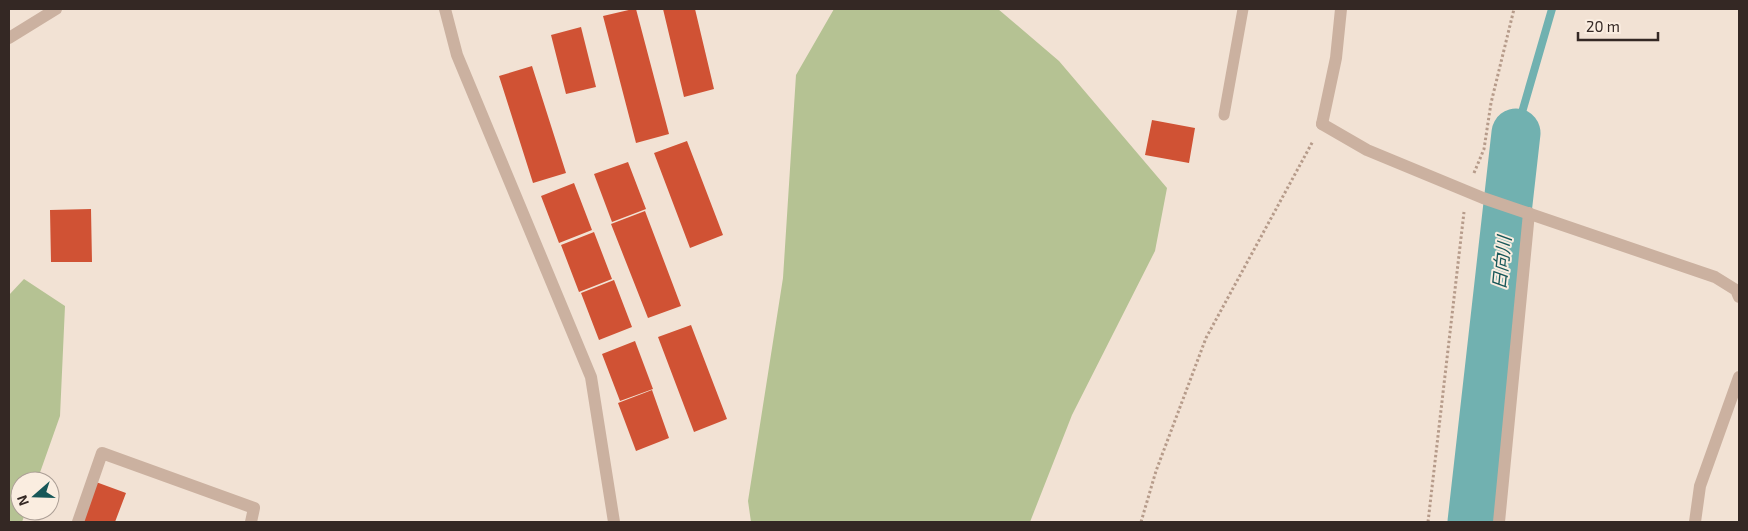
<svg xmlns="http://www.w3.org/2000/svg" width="1748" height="531" font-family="'Exo 2','Noto Sans JP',sans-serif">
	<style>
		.green { fill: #b5c293 }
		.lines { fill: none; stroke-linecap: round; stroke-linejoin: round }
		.stream { stroke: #71b1b0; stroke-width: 8 }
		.river { stroke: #71b1b0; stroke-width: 49 }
		.building { fill: #d05234 }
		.path { stroke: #b69b8a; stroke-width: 3; stroke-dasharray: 2.5 2.5; stroke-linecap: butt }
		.service { stroke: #cbb1a0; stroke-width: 11 }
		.minor { stroke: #cbb1a0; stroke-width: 12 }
		.tertiary { stroke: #cbb1a0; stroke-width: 12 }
		.labels { text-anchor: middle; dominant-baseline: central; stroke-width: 4; stroke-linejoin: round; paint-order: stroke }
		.water-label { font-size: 18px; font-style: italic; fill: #175758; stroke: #faede0 }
	</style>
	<rect width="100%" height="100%" fill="#f2e2d4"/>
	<path class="green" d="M834,9H998L1059,61L1167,188L1155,251L1072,415L1030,522H751L748,501L783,278L796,75Z
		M24,279L65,306L60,416L37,481H20V511H26L22,522H9V295Z"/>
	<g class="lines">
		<path class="stream" d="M1516,133L1552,9"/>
		<path class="river" d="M1472,522L1516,133"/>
	</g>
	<path class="building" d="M633,9H636L669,134L636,143L603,16Z
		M663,9H695L714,89L684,97Z
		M581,27L596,87L566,94L551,35Z
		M532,66L566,173L533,183L499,76Z
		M1152,120L1195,128L1189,163L1145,155Z
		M687,141L723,235L690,248L654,153Z
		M628,162L646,209L612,222L594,174Z
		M574,183L592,230L559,243L541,196Z
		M91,209L92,262H51L50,210Z
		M645,211L681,306L648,318L611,224Z
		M594,232L612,279L579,292L561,245Z
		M614,280L632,327L599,340L581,293Z
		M691,325L727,419L694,432L658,337Z
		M635,341L653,389L620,401L602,354Z
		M652,390L669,438L636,451L618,403Z
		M96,482L126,493L115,522H81Z"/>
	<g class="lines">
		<path class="path" d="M1474,173L1484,149L1491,103L1514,9
			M1141,522L1156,471L1206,338L1313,141
			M1428,522L1464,212"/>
		<path class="service" d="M1224,115L1243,9"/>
		<path class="minor" d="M445,9L457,55L591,377L614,522
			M9,38L56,9
			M1322,124L1336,58L1341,9
			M78,522L102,453L254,508L251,522
			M1499,522L1529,213"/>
		<path class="tertiary" d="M1322,124L1367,150L1483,198L1715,277L1736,290L1739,297
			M1695,522L1700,486L1739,377"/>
	</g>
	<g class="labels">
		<g class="water-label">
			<text transform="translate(1501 263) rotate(-84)">日向川</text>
		</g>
	</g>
	<rect width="1748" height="531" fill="none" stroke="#342824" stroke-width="20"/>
	<g transform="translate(35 496) rotate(250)"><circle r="24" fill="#faede0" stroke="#ab9e95"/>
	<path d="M0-4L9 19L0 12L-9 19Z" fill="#175758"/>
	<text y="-8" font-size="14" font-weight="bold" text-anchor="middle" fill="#342824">N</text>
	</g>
	<path d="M1578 32v8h80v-8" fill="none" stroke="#342824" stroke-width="2.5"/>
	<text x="1586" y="32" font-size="15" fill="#342824" stroke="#faede0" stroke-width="4" paint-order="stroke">20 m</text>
</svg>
